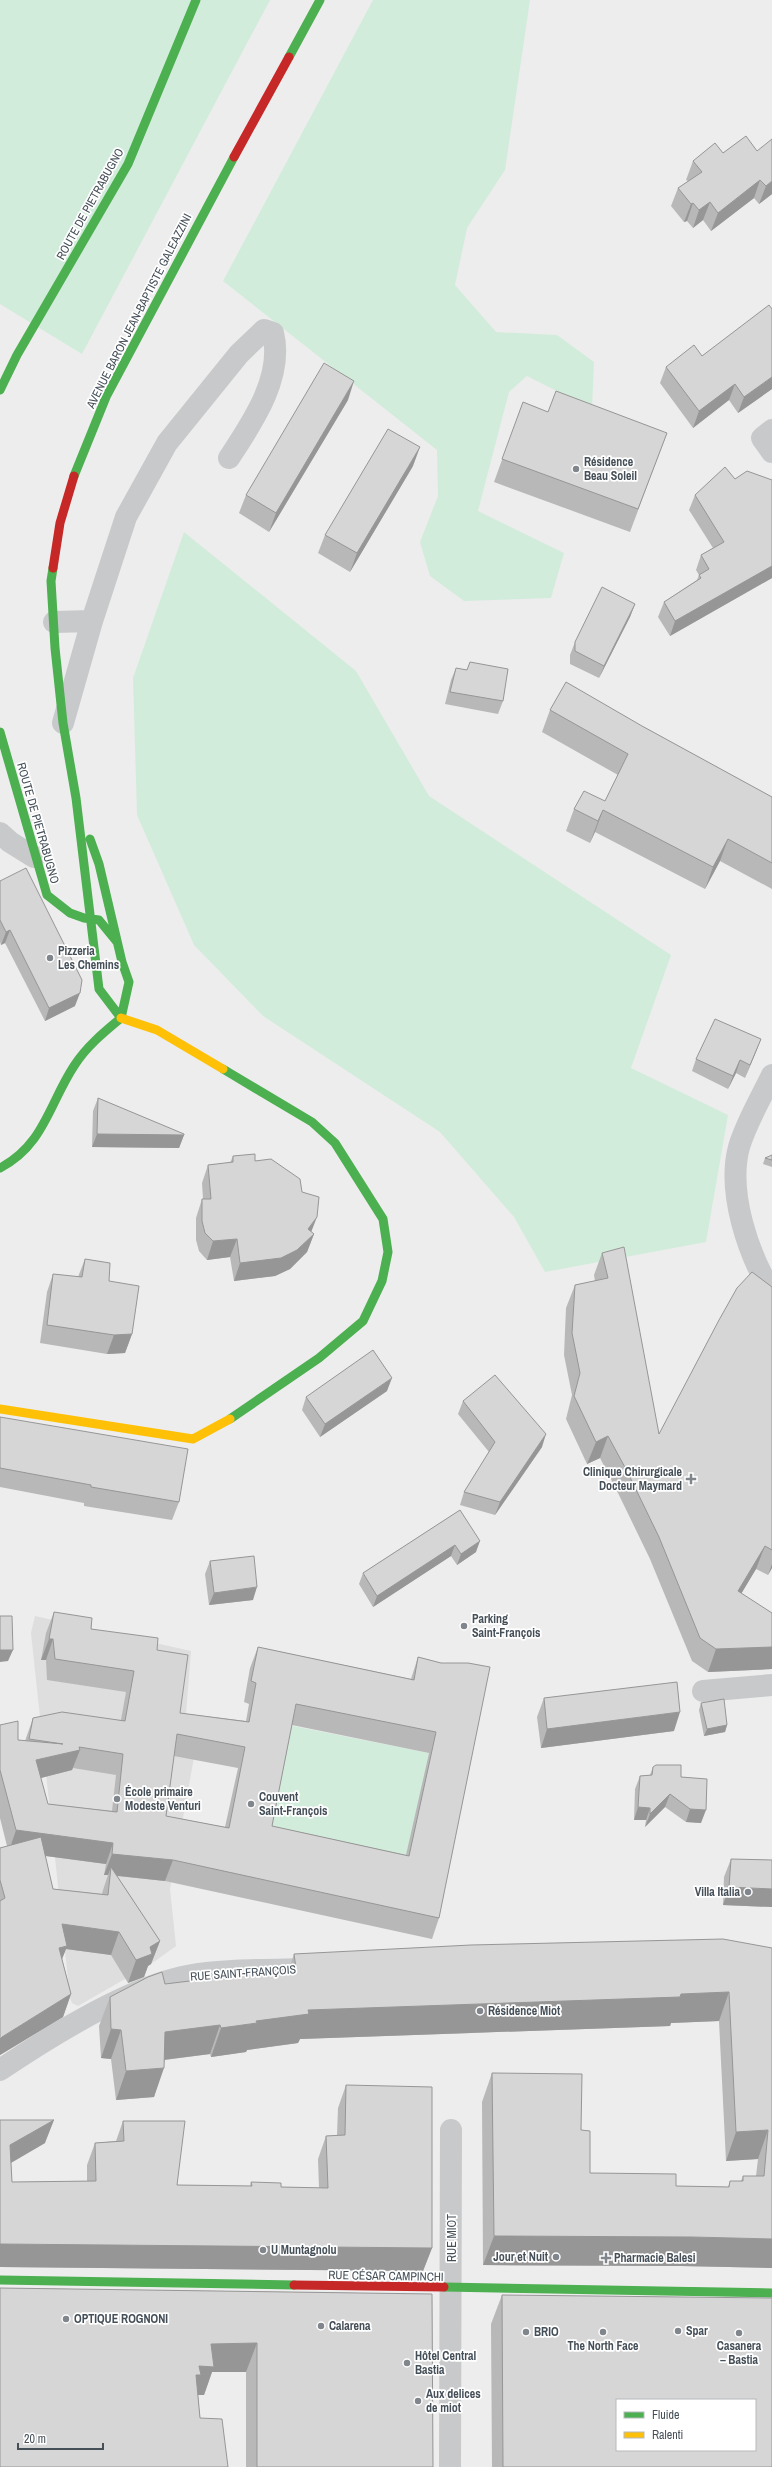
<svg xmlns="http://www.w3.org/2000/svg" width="772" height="2467" font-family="'Archivo Narrow',sans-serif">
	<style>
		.education { fill: #dfdede }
		.green { fill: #d2ecdb }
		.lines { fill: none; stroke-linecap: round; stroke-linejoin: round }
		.street { stroke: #c7c9cb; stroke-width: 22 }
		.fast { stroke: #4caf50; stroke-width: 9 }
		.slow { stroke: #ffc107; stroke-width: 9 }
		.jam { stroke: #c62828; stroke-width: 9 }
		.wall { fill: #b8b8b9; fill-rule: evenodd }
		.shaded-wall { fill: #969696 }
		.building { fill: #d6d6d7; stroke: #969696; fill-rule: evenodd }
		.poi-dot { fill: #80868c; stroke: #fff; stroke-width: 1.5 }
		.labels { text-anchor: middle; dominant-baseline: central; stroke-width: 3.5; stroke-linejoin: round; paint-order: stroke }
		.street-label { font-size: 12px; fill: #454f58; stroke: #fff }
		.poi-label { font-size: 12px; font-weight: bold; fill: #454f58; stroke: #fff; text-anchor: start }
	</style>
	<rect width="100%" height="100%" fill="#ededed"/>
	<path class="education" d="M35,1616L191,1651L185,1727L199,1730L170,1889L176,1946L151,1964L78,2006L72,2003L70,1998L31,1633Z"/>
	<path class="green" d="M0,0H270L82,354L0,304Z
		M373,0H530L505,170L467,228L455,285L496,332L557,335L594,362L592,409L527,376L509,392L478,511L564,553L551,598L464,601L430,576L420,542L438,496L437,450L223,281Z
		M184,532L356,671L429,796L671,955L631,1068L728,1115L706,1242L545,1272L514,1217L440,1132L263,1016L194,945L137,815L133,678Z
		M288,1725L429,1753L402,1877L265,1847Z"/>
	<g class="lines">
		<path class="street" d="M772,430L762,438L772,452
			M54,622L92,621
			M63,723L92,621L126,517L167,443L239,354L264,330L273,333C284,377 252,423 229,458
			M0,833L10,842L34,857
			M772,1075C761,1098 746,1123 739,1147C727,1192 748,1254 772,1293
			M703,1691L772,1685
			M0,2070C49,2037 129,1987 187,1976C225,1969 273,1970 311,1969
			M450,2467L451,2130"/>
		<path class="fast" d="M289,57L320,0
			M0,390L17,355L128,164L196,0
			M74,476L106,397L234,157
			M53,568L51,581L55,648L63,723L76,798L99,989L121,1018
			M0,732L47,895L70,913L84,918L99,920L117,942
			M90,839L99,864L122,962L129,982L121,1018
			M223,1069L312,1122L335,1143L383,1219L388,1252L382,1281L363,1321L319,1358L230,1419
			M0,1168C44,1145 49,1104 74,1066C86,1047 104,1032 121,1018
			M0,2280L294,2285
			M444,2287L772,2293"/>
		<path class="slow" d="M121,1018L157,1030L223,1069
			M0,1409L193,1439L230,1419"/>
		<path class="jam" d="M234,157L289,57
			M53,568L60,523L74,476
			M294,2285L444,2287"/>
	</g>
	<path class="wall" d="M746,136L772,194L759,204L754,198L711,231L703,220L693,228L687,221L684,222L671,206L678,188L688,181L686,180L693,161L723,153Z
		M772,309V389L738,413L729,400L693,428L660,383L666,367L702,356Z
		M348,400L269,532L239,513L246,495Z
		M523,402L548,412L667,433L630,532L494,482Z
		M413,466L350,572L318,553L325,535Z
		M735,479L772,480V578L670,636L658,617L664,602L697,580L699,575L696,570L701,555L713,548L689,510L695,495Z
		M635,604L630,617L599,678L570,664V655L575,642Z
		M470,662L503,701L498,714L445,704L451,680L456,668L467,670Z
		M550,710L642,726L772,797V889L720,861L705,889L595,832L590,843L566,831L574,809L605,801L618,775L542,732Z
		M0,881L75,1006L45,1021L5,943L1,945L0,942Z
		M761,1039L745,1078L736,1073L728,1089L692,1071L696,1059Z
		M98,1098L184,1135L179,1148L92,1147L93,1111Z
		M772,1155V1167L763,1164L765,1158Z
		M233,1156L255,1161L302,1192L311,1232L314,1234L307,1252L290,1269L275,1276L234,1281L230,1257L207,1260L199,1251L196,1240V1218L202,1199H203L202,1183L208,1165L230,1163Z
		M602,1253L659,1434L772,1287V1568L768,1575L756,1569L741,1594L772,1613V1669L708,1672L692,1661L650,1559L618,1493L600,1458L587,1464L566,1419L572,1395L564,1355L566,1308L575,1285L595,1281L594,1275Z
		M85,1259L109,1281L132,1334L125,1353L107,1354L40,1343L47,1292L53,1274L78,1277Z
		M387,1391L320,1437L302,1410L306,1397Z
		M463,1401L542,1447L495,1515L460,1505L464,1492L489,1452L458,1414Z
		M0,1417L179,1502L172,1520L84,1506V1503L0,1487Z
		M460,1510L476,1552L457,1565L451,1556L373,1607L359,1584L363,1573Z
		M210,1561L253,1600L209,1605L205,1574Z
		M54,1612L91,1629L157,1650L180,1713L246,1721L249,1704L244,1702L250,1668L258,1647L411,1679L418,1657L441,1663L439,1918L432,1939L165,1881L117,1876L160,1941L151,1964L148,1966L144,1977L128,1983L111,1955L66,1949L62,1959L71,1994L63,2017L0,2055V1848L7,1846L0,1818V1725L18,1740L25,1741L33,1718L121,1720L126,1692L47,1680L46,1660H41L46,1633ZM292,1725L429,1753L406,1855L272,1826ZM174,1756L238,1768L225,1827L166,1816ZM73,1768L116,1775L112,1811L48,1804L41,1778L72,1770ZM45,1856L106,1864L104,1875H108L103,1890L102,1894L53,1889Z
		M544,1698L674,1731L541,1748L537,1717Z
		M701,1703L727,1725L725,1732L704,1736L699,1710Z
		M653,1767L681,1777L701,1823L686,1822L665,1807L645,1827L646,1820H634L635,1789L640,1776L650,1775Z
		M731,1859L772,1860V1907L723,1905L724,1877Z
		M772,1948V2268L681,2266L483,2265L482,2102L492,2073L581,2130L590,2173L676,2186L728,2187L730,2181H741L743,2176H756L758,2159L726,2161L719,2021L671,2023L670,2026L300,2039L298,2043L247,2050L246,2052L211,2057L210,2054L165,2060L154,2097L116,2100L111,2059L101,2058L99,2026L110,1997L165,1984L289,1969L294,1954Z
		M346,2085L432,2248L423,2271L0,2267V2120L45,2143L11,2163L12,2182L87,2181V2165L95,2143L116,2141L123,2121L177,2185L250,2186L251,2182L281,2187L319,2188L318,2159L326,2136L337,2135L338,2108Z
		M0,2288L432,2294L433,2467H246V2372H212L204,2395H198L200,2418Z
		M502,2295L772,2467H492L491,2324Z"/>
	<path class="shaded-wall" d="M760,180L754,198L711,231L718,213Z
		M772,181V194L759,204L766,186Z
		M710,202L703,220L693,228L699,210Z
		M693,203L687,221L684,222L691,204Z
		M772,377V389L738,413L744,397Z
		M354,381L348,400L269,532L276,513Z
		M735,384L729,400L693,428L699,411Z
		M420,447L413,466L350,572L357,553Z
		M772,566V578L670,636L675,621Z
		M635,604L630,617L599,678L604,666Z
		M603,810L595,832L590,843L598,821Z
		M728,839L720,861L705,889L713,867Z
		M10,930L5,943L1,945L6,932Z
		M80,993L75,1006L45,1021L49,1008Z
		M761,1039L756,1052L745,1078L750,1065Z
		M740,1060L736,1073L728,1089L733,1076Z
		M97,1134L184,1135L179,1148L92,1147Z
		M317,1217L310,1235L314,1234L307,1252L290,1269L275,1276L234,1281L240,1263L308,1229Z
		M237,1239L230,1257L207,1260L213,1241Z
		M132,1334L125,1353L107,1354L114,1335Z
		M392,1378L387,1391L320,1437L325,1424Z
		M546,1434L542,1447L495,1515L500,1502Z
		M608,1436L600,1458L587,1464L596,1442Z
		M480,1541L476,1552L457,1565L461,1554Z
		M455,1545L451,1556L373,1607L377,1596Z
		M765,1546L756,1569L729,1614L738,1591Z
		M772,1564V1568L768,1575Z
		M257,1587L253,1600L209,1605L214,1593Z
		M49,1639H53L46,1660H41Z
		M772,1647V1669L708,1672L716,1649Z
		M0,1650H13L8,1661L0,1662Z
		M680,1712L674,1731L541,1748L547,1729Z
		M727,1725L725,1732L704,1736L707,1729Z
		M80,1750L72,1770L29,1781L36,1760Z
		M670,1794L665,1807L645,1827L650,1814Z
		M638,1807L650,1808L646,1820H634Z
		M690,1809L706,1810L701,1823L686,1822Z
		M16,1830L113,1843L106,1864L9,1851Z
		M112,1854L173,1860L165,1881L110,1875L111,1867L108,1875H104Z
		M729,1887L772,1889V1907L723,1905Z
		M62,1924L119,1932L111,1955L66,1949L58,1969L51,1971Z
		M160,1941L151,1964L148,1966L144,1977L128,1983L136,1960L150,1947Z
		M729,1992L719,2021L671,2023L670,2026L300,2039L298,2043L247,2050L246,2052L211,2057L221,2028L308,2010Z
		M71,1994L63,2017L0,2055V2039L2,2037Z
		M220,2025L210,2054L154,2061L165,2032Z
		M111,2029L121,2030L111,2059L101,2058Z
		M164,2068L154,2097L116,2100L126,2071Z
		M54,2120L45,2143L2,2168L10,2145Z
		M768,2130L758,2159L726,2161L736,2132Z
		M494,2236L692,2237L772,2239V2268L681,2266L483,2265Z
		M0,2244L432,2248L423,2271L0,2267Z
		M257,2343L246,2372H212L204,2395H194L185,2403L199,2366L211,2344Z"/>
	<path class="building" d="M746,136L757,151L772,139V181L766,186L760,180L718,213L710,202L699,210L693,203L691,204L678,188L702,172L693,161L715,143L723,153Z
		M769,305L772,309V377L744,397L735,384L699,411L666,367L694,345L702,356Z
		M324,363L354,381L276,513L246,495Z
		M556,391L667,433L638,509L502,459L523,402L548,412Z
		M388,429L420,447L357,553L325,535Z
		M725,467L735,479L747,471L772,480V566L675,621L664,602L701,578L699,575L709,569L701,555L724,542L695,495Z
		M602,587L635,604L604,666L575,651V642Z
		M470,662L508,669L503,701L450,692L456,668L467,670Z
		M566,682L642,726L772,797V863L728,839L713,867L603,810L598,821L574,809L584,791L605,801L628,754L550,710Z
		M26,868L82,980L80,993L49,1008L10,930L6,932L0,920V881Z
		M715,1019L761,1039L750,1065L740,1060L733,1076L696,1059Z
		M98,1098L184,1134V1135L97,1134Z
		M255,1154V1161L271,1159L300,1179L302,1192L319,1197L317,1217L308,1229L314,1234L297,1250L281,1258L240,1263L237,1239L213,1241L205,1233L202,1221V1199H211L208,1165L233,1162V1156Z
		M772,1155V1160L765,1158Z
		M624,1247L659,1434L719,1320L737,1288L752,1272L772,1287V1550L765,1546L738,1591L772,1613V1647L716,1649L700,1638L659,1537L627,1471L608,1436L596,1442L574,1396L580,1373L572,1333L575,1285L608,1278L602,1253Z
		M85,1259L110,1263L109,1281L139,1286L132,1334L114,1335L47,1325L53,1274L82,1277Z
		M373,1350L392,1378L325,1424L306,1397Z
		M495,1375L546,1434L500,1502L464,1492L495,1442L463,1401Z
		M0,1417L188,1449L179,1502L91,1487V1485L0,1468Z
		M460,1510L480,1541L461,1554L455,1545L377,1596L363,1573Z
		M254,1556L257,1587L214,1593L210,1561Z
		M54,1612L92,1618L91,1629L158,1638L157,1650L188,1655L180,1713L249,1722L256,1683L251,1681L258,1647L414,1680L418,1657L441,1663H468L490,1667L439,1918L173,1860L112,1854L113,1843L16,1830L0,1770V1725L18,1721V1740L63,1744L29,1739L33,1718L62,1712L125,1721L134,1671L55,1659L53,1639H49ZM296,1704L436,1732L409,1856L272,1826ZM177,1734L245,1747L229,1828L166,1816ZM79,1747L123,1754L117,1812L48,1804L36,1760L80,1750Z
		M0,1616H12L13,1650H0Z
		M677,1682L680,1712L547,1729L544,1698Z
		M724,1699L727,1725L707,1729L701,1703Z
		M656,1765H681V1777L707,1779L706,1810L690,1809L670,1794L650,1814V1808L638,1807L640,1776L652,1775L653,1767Z
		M41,1837L53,1889L108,1895L111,1867L160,1941L150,1947L152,1954L136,1960L119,1932L62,1924L67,1946L59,1948L71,1994L2,2037L0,2039V1901L5,1898L0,1880V1848Z
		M731,1859L772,1860V1889L729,1887Z
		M723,1939L772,1948V2239L692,2237L494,2236L492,2073L582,2074L581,2130L590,2131V2173L676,2174V2186L729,2187L730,2181H743V2176H764L768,2130L736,2132L729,1992L681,1994L680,1997L308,2010L309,2014L256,2021L257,2023L221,2028L220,2025L165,2032L164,2068L126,2071L121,2030L111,2029L110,1997L148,1977L162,1972L165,1984L296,1968L294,1954L471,1945Z
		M346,2085L432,2087V2248L0,2244V2120H54L10,2145L12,2182L96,2181L95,2143L124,2141L123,2121H185L177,2185L252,2186L251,2182L281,2183V2187L328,2188L326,2136L345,2135Z
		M0,2288L432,2294L433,2467H257V2343L211,2344L214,2367L199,2366L201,2375H196L200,2418L222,2419L228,2467H0Z
		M502,2295L772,2298V2467H503ZM617,2400H755V2450H617Z"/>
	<g class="poi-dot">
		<circle cx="576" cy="469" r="4"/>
		<circle cx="50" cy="958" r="4"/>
		<path d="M689 1473h4v4h4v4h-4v4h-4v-4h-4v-4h4z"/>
		<circle cx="464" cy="1626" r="4"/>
		<circle cx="117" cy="1799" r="4"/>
		<circle cx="251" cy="1804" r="4"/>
		<circle cx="748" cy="1892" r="4"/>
		<circle cx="480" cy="2011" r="4"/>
		<circle cx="263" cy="2250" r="4"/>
		<circle cx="556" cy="2257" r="4"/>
		<path d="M604 2252h4v4h4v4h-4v4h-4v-4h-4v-4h4z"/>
		<circle cx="66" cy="2319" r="4"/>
		<circle cx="321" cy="2326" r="4"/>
		<circle cx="678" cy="2331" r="4"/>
		<circle cx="526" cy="2332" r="4"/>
		<circle cx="603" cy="2332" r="4"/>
		<circle cx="739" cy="2333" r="4"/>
		<circle cx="407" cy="2363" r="4"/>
		<circle cx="418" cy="2401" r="4"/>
	</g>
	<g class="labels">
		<g class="street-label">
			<text transform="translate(90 204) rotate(-61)">ROUTE DE PIETRABUGNO</text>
			<text transform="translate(139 311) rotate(-63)">AVENUE BARON JEAN-BAPTISTE GALEAZZINI</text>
			<text transform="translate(38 823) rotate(74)">ROUTE DE PIETRABUGNO</text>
			<text transform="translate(243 1973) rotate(-4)">RUE SAINT-FRANÇOIS</text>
			<text transform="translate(452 2238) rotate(-90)">RUE MIOT</text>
			<text transform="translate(386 2276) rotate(1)">RUE CÉSAR CAMPINCHI</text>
		</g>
		<g class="poi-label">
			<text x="584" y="462">Résidence<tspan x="584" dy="14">Beau Soleil</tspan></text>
			<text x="58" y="951">Pizzeria<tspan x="58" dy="14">Les Chemins</tspan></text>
			<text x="682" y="1472" text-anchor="end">Clinique Chirurgicale<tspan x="682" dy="14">Docteur Maymard</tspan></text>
			<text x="472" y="1619">Parking<tspan x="472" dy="14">Saint-François</tspan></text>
			<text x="125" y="1792">École primaire<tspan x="125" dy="14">Modeste Venturi</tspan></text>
			<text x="259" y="1797">Couvent<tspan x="259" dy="14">Saint-François</tspan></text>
			<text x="740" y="1892" text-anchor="end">Villa Italia</text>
			<text x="488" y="2011">Résidence Miot</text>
			<text x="271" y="2250">U Muntagnolu</text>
			<text x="548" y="2257" text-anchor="end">Jour et Nuit</text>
			<text x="614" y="2258">Pharmacie Balesi</text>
			<text x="74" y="2319">OPTIQUE ROGNONI</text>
			<text x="329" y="2326">Calarena</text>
			<text x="686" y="2331">Spar</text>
			<text x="534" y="2332">BRIO</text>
			<text x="603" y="2346" text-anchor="middle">The North Face</text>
			<text x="739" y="2346" text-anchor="middle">Casanera<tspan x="739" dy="14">– Bastia</tspan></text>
			<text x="415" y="2356">Hôtel Central<tspan x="415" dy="14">Bastia</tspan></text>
			<text x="426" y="2394">Aux delices<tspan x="426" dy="14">de miot</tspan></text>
		</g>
	</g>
	<rect x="616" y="2399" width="140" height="52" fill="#ffffff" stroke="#b5b9bc"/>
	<rect x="624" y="2412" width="20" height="6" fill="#4caf50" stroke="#b5b9bc"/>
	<text x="652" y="2419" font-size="12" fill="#454f58">Fluide</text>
	<rect x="624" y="2432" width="20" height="6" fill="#ffc107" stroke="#b5b9bc"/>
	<text x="652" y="2439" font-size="12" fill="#454f58">Ralenti</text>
	<path d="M18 2443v6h85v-6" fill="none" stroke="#454f58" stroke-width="2"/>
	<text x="24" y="2443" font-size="12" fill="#454f58" stroke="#ffffff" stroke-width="3" paint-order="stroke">20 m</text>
</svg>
